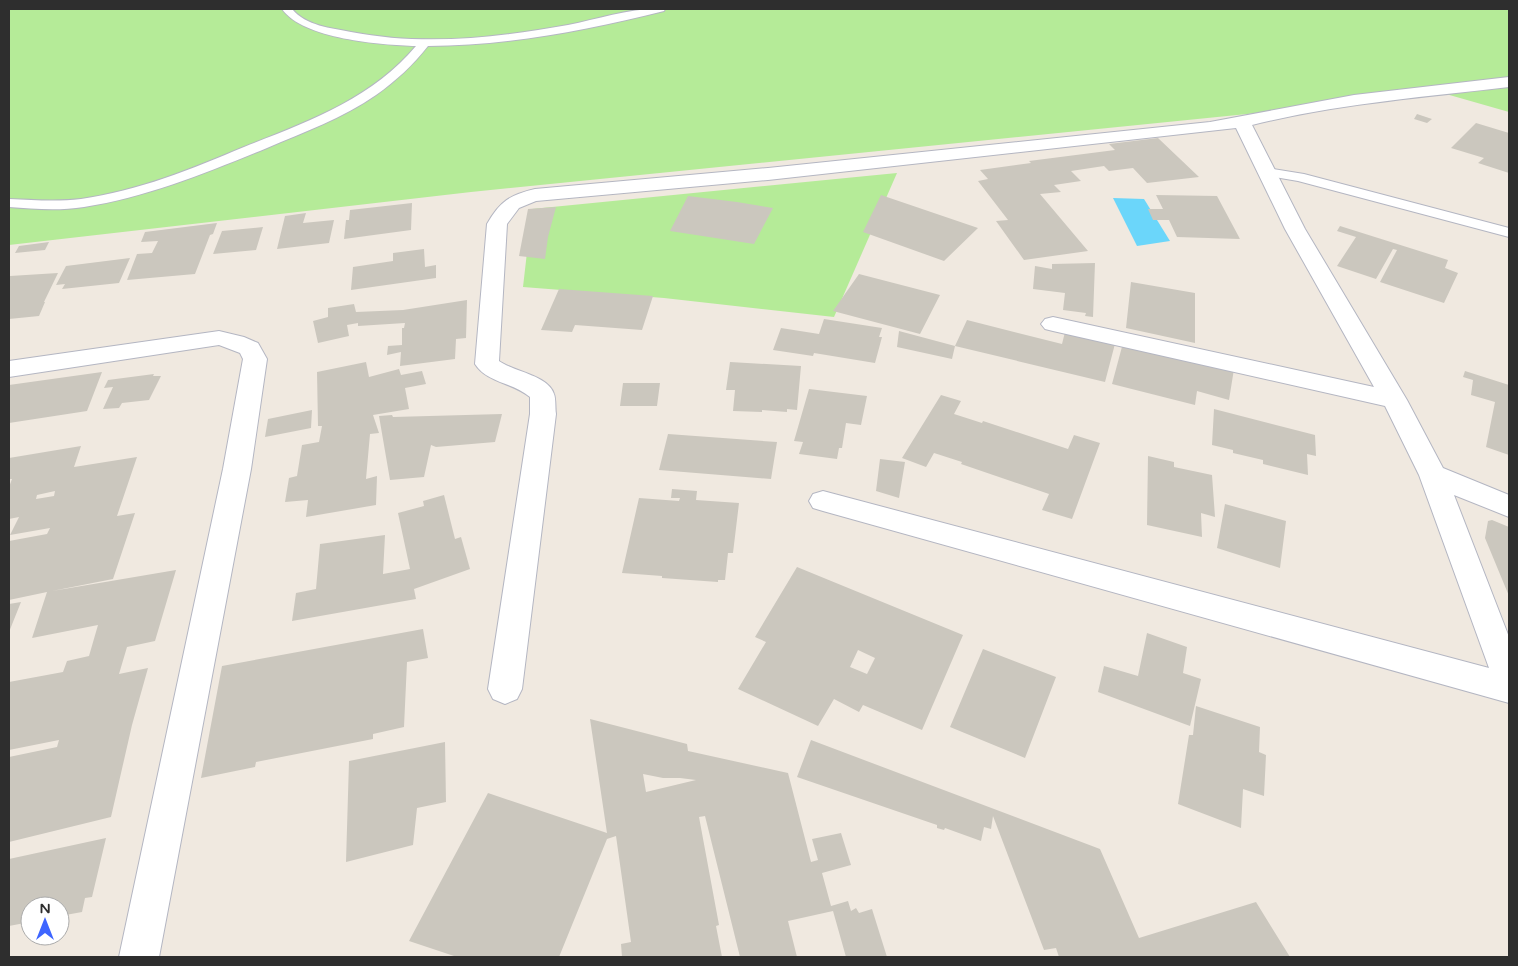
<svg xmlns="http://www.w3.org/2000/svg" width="1518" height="966" font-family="'Varela Round',sans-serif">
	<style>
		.green { fill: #b5eb98 }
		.water { fill: #6bd6fa }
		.building { fill: #cbc7be; fill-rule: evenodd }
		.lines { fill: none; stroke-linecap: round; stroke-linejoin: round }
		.lane-casing { stroke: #b4b6c2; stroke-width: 2 }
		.street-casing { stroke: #b4b6c2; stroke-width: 2 }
		.lane { fill: #fff; fill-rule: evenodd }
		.street { fill: #fff; fill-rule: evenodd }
	</style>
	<rect width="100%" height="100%" fill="#f0e9e0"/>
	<path class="green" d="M9,9H1509V112L1446,94L471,192L9,245Z
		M897,173L834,317L664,298L523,287L532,209Z"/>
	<path class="water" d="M1113,198L1144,199L1170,241L1137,246Z"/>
	<path class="building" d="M1417,114L1432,119L1427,123L1414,119Z
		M1476,123L1509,133V173L1478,163L1484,158L1451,148Z
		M1158,138L1199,177L1147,183L1133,168L1109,171L1104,166L1071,171L1081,181L1054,185L1061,192L1040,194L1088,251L1024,260L996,221L1008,220L978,181L988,179L980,170L1031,163L1029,161L1115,150L1109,144Z
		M881,195L978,228L944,261L863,232Z
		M1156,195L1217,196L1240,239L1177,237L1169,220H1153L1148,209H1163Z
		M688,196L737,202L773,208L754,244L670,231Z
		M412,203L411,230L344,239L346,220H349L350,210Z
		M556,207L548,237L545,259L519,256L528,209Z
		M306,213L303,223L334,220L329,243L277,249L285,216Z
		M217,223L213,234L210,235L195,274L127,280L137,254L152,253L158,241L141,242L145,232Z
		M1340,226L1448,260L1445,268L1458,273L1444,303L1380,282L1397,250L1393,249L1376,279L1337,266L1356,237L1337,231Z
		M263,227L256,250L213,254L222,231Z
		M49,242L45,250L15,253L19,246Z
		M424,249L425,267L436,265V278L351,290L353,267L393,261V253Z
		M130,258L119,283L62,289L65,284L56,285L66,266Z
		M1095,263L1093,317L1085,316L1086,313L1063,310L1065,293L1033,289L1035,266L1052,269V264Z
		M58,273L44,302H45L39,316L9,319V279L10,276Z
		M859,274L940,295L920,334L833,311Z
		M1131,282L1195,293V343L1126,328Z
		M559,289L653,296L642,330L575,325L572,332L541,330Z
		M467,300L466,338L456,339L455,359L400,366L401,352L387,355L388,346L402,345V328H404L405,323L358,326V323L347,325L349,336L318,343L313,321L328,317V308L354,304L356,312L403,310Z
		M824,319L882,328L879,337H882L875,363L814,353L813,356L773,350L781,328L819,334Z
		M967,320L1062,344L1066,328L1116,340L1105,382L955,346Z
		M899,331L955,346L952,359L897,347Z
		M1123,343L1234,369L1229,400L1197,391L1195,405L1112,384Z
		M366,362L369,377L399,369L401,375L422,371L426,384L405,388L409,409L373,415L379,433L370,434L366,479L377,476L376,505L306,517L308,500L285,502L289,478L297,476L302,445L319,442L322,426H318L317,372Z
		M730,362L801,366L797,410L787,409V412L762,410V412L733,411L735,390H726Z
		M1465,371L1509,385V455L1486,447L1495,402L1471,395L1473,380L1463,377Z
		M102,372L87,411L9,423V385Z
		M154,374L153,376H161L149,400L122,403L119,408L103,409L113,387L104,388L108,380Z
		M623,383H660L657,406H620Z
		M809,389L867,396L861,425L846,423L842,448H839L837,459L799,454L803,442L794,441Z
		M941,395L961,401L954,414L982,423L983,421L1068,449L1074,435L1100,443L1072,519L1042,510L1049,494L961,464L962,462L934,453L926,467L902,458Z
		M1214,409L1315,435L1316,456L1307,454L1308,475L1263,464V460L1233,453V450L1212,445Z
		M312,410L311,428L265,437L268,419Z
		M502,414L495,442L436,447L431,445L424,477L390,480L379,416L392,415L393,417Z
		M668,434L777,442L771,479L659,470Z
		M81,446L74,467L137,457L117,516L135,513L113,579L52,591L176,570L155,641L127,647L119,674L148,668L132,725L111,817L9,842V757L57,747L59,740L9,750V682L63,672L67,661L89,656L98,625L32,638L47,592L9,600V541L47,534L50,528L10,535L19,517L9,519V487L12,479H9V458ZM55,491L54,496L36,499L37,495Z
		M1148,456L1174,462V467L1212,475L1215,517L1201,513L1202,537L1147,525Z
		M880,459L905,462L899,498L876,491Z
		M672,489L697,491L696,500L739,503L733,553H728L725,580H718V582L662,578V576L622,573L639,498L679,501L680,498H671Z
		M444,495L455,539L461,537L470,569L414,589L416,599L292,621L296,593L316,589L320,544L385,535L383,574L410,569L398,513L424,506L423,501Z
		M1225,504L1286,521L1280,568L1217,548Z
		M1492,520L1509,527V596L1485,538L1488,521Z
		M797,567L963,635L922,730L863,705L859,712L834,699L818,726L738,689L766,642L755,637ZM858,650L875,658L867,674L850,667Z
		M21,602L9,632V604Z
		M423,629L428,658L407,662L404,727L373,734V739L256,762L255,767L201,778L222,666Z
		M1147,633L1187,647L1183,673L1201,679L1190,726L1098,692L1104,666L1138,676Z
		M983,649L1056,677L1025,758L950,727Z
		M1196,706L1260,727L1259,752L1266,755L1264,796L1243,789L1241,828L1178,804L1189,735H1193Z
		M590,719L687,744L688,751L788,773L811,862L818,860L812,839L841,833L851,865L822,873L831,906L848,901L851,911L856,908L859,913L872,909L887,957H846L833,911L788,921L797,957H740L705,816L699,817L719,925L716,926L722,957H622L621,944L631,942L616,836L607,839L559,957H457L409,941L488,793L607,833ZM643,774L663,778H680L696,780L646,792Z
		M811,740L1100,849L1139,938L1256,902L1290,957H1059L1056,948L1044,950L993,816L991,829L984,827L981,841L945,828L944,830L937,828V825L797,777Z
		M445,742L446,802L417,808L413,845L346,862L349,761Z
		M106,838L92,897L85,898L82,912L60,916V906H30V922L9,926V859Z"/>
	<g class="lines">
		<g class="lane-casing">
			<path id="lane" d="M282,9H292C306,26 331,28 351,32C423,46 496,38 568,25C599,19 633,7 665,9L664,11C587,30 508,46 428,46C413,65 396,81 376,95C343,118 304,132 267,148C208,172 148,197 84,207C59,211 34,209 9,207V199C33,200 57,202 81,199C138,191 192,169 244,147C307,122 372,99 416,46C381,45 303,39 282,9Z
				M1267,168L1304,174L1509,228V237L1298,181L1262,175L1260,172Z"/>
		</g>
		<g class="street-casing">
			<path id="street" d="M1509,77V87C1423,97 1336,104 1252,125L1305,229L1407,400L1443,468L1509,495V517L1454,495L1509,637V703L823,511L813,508L809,501L813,494L823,491L1489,668L1419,475L1385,406L1053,331L1045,329L1041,324L1045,319L1053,317L1374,387L1285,229L1236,128L768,180L536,201L519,208L507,224L499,361C514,372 548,375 554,394C556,399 555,408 556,414L522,689L517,699L505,704L493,699L488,689L530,414V397C512,382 487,383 475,364L487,224C500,201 510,195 535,189L768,168L1210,122L1354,95Z
				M219,331L244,337L258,343L267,359L251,469L159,957H119L223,469L243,359L240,353L219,345L9,377V361Z"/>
		</g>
		<use href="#lane" class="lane"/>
		<use href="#street" class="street"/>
	</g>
	<rect width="1518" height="966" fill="none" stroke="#2e2e2e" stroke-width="20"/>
	<g transform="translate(45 921)"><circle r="24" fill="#ffffff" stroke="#ababab"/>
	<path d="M0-4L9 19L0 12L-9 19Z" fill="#3e65ff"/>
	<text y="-8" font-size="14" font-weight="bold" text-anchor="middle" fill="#2e2e2e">N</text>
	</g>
</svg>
